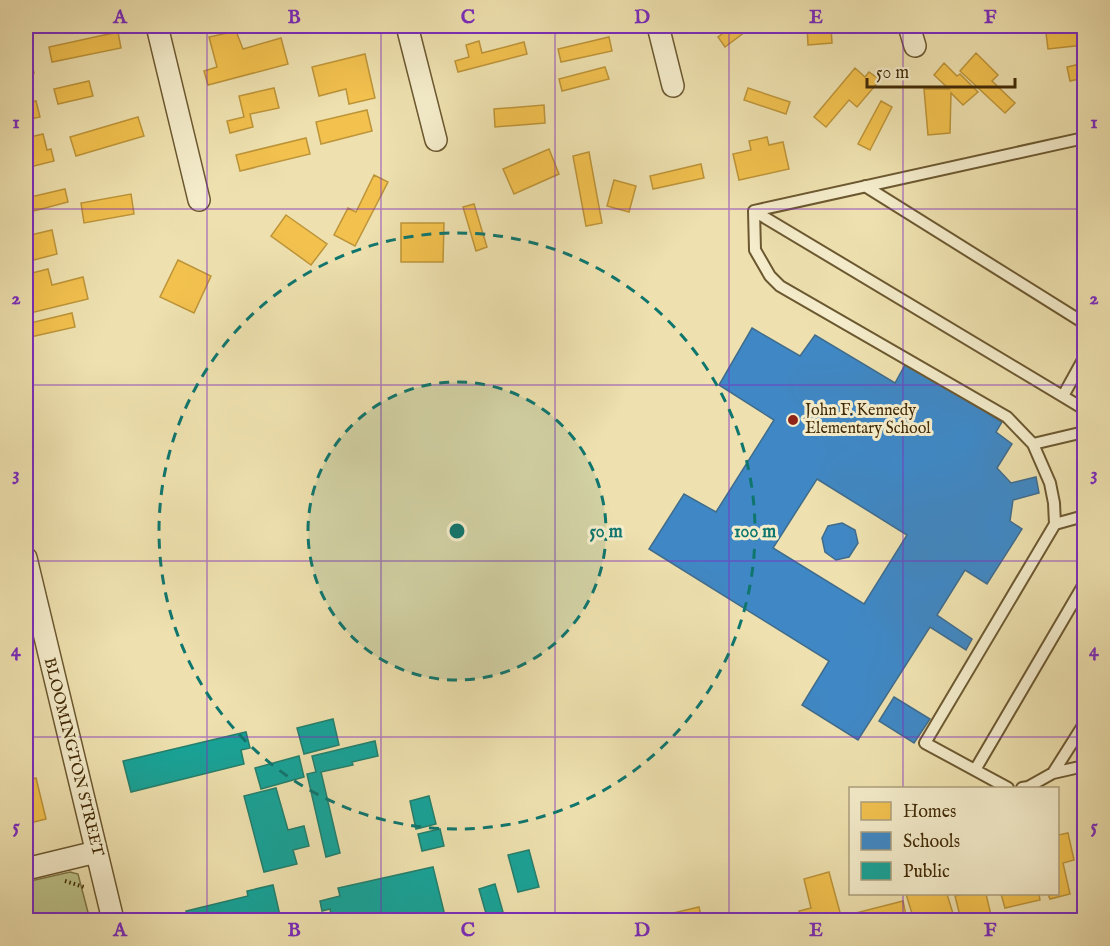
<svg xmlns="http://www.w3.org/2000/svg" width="1110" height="946" font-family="'IM FELL English',serif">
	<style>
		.green { fill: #bcc288; stroke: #7e7647; stroke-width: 1.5 }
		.homes { fill: #f2c14e; stroke: #bd9438; stroke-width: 1.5 }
		.schools { fill: #3f88c5; stroke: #406c8c; stroke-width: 1.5; fill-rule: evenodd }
		.public { fill: #17a398; stroke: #247f6c; stroke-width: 1.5 }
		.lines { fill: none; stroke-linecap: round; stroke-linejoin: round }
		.lane-casing { stroke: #6c5830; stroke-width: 14 }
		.street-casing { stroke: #6c5830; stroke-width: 24 }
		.path { stroke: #412a06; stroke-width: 4; stroke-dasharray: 1.5 3; stroke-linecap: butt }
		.lane { stroke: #f4eccb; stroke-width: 10 }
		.street { stroke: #f4eccb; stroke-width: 21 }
		.grid { fill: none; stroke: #7b2cbf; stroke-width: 1.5; stroke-opacity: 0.55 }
		.ring { fill: none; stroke: #0f766e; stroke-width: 3; stroke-dasharray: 10 8 }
		.poi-dot { fill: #8f2418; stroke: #f4eccb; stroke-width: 2 }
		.labels { text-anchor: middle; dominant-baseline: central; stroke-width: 6; stroke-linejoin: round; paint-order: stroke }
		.poi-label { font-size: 16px; fill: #412a06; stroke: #f4eccb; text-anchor: start }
		.street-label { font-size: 16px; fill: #412a06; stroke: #f4eccb }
		.centre { fill: #0f766e; stroke: #f4eccb; stroke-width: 3 }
		.ring-label { font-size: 18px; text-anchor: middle; font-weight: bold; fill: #0f766e; stroke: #f4eccb; stroke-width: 6; stroke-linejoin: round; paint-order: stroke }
		.neatline { fill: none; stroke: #7b2cbf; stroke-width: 2 }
		.grid-label { font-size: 20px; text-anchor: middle; font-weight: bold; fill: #7b2cbf }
	</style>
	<rect width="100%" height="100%" fill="#eee1af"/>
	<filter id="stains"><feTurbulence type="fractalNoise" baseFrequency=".00333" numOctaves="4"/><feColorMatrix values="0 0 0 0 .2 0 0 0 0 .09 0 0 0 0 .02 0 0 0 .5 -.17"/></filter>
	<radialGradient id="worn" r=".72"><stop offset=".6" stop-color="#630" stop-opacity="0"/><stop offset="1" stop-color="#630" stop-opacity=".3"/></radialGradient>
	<path class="green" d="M70,872L78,874L90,920H26V882Z"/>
	<path class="homes" d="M307,26H335L308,31Z
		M339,26H355L356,30L341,33Z
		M733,26H753L725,47L718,37Z
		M807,26H831L832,43L808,45Z
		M989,26H1034V32H989Z
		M1084,29V45L1048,49L1046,33Z
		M236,31L243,49L281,38L288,64L208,85L204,71L217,67L209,37Z
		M118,32L121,48L52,62L49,47Z
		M609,37L612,51L561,62L558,49Z
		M479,41L482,53L524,42L527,54L458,72L455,61L469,57L466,45Z
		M26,51H29L34,73L26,74Z
		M976,53L998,75L992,81L1015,103L1005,113L960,71Z
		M365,54L375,98L349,104L346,89L319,96L312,67Z
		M944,63L957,76L960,74L978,92L963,105L951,93L950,133L928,135L924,89H949L934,75Z
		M1084,63V78L1070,81L1067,67Z
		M605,67L609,79L562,91L559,79Z
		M855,68L865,77L869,72L880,80L857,107L849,100L826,127L814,117Z
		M89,81L93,96L58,104L54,89Z
		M274,88L279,108L250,114L253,127L230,133L227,121L244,117L239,96Z
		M748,88L790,102L786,114L744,100Z
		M36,101L40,117L26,120V103Z
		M881,101L892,107L870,150L858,144Z
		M544,105L545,123L495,127L494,109Z
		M367,110L372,131L321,144L316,122Z
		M138,117L144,136L76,156L70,137Z
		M43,134L47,150L51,149L54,161L26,168V138Z
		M767,137L769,145L783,142L789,169L739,180L733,154L751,150L749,141Z
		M306,138L310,154L240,171L236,155Z
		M549,149L559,174L514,194L503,169Z
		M589,152L602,223L586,226L573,156Z
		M701,164L704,178L653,189L650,176Z
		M374,175L388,182L355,246L334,235L348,208L356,212Z
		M614,180L636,186L629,212L607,206Z
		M65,189L68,202L26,213V198Z
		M131,194L134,214L84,223L81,203Z
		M474,204L487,247L476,251L463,207Z
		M286,215L327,244L311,265L271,236Z
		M401,223H444L443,262H401Z
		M52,230L57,254L26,262V236Z
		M178,260L211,276L194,313L160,297Z
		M48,269L52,285L83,277L88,299L26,314V291L32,290L28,274Z
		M72,313L75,327L26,338V324Z
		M36,778L46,819L26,824V781Z
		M1084,825V850L1079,827Z
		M1068,833L1074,860L1063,863L1070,894L1050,899L1048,894H1058V835Z
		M829,872L841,916L832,918L833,920H801L799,911L811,908L804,879Z
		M906,894H947L955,920H914Z
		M964,894H986L991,915L971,920H961L955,896Z
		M1001,894H1039L1040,900L1005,908Z
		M903,901L907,920H854L852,914Z
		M699,907L702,920H671L669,914Z"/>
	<path class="schools" d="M752,328L800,356L815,335L895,383L906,363L1002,422L996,432L1012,444L997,468L1011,483L1036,477L1039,493L1013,500L1010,521L1022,529L987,584L965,570L937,615L972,639L966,650L930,627L858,740L802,705L829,661L649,549L684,494L716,512L774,420L719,385ZM817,479L907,535L864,604L773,548Z
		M842,523L855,530L858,543L849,557L836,560L825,552L822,538L828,526Z
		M894,697L930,719L914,743L879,721Z"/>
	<path class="public" d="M333,719L339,745L304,754L297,728Z
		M246,732L250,748L241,750L244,764L131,792L123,761Z
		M375,741L378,756L352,762L353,765L321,772L340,853L326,857L307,774L316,772L312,756Z
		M299,756L304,777L261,789L255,768Z
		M276,788L288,830L304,826L309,846L293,850L297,864L264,872L244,796Z
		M429,796L436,824L416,829L410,801Z
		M440,829L444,846L422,851L418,834Z
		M529,850L539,887L518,892L508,855Z
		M433,867L446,920H332L330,909L322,911L320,901L340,896L338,888Z
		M495,884L503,912L487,917L479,889Z
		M273,885L281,920H183L188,919L186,911L248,896L247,891Z"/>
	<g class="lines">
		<g class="lane-casing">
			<path id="lane" d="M1084,138L754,211L1084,409
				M865,186L1084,323
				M754,211L755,250L770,276L780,286L1007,417L1033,444
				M1063,396L1084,358
				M1084,432L1033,444L1050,483L1054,503L1055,524L1084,516
				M975,770L1084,584
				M1053,773L1084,766
				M1008,788L925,743L1055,524
				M1022,788L1028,787L1053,773L1084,724"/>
		</g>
		<g class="street-casing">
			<path id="street" d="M157,26L199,200
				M407,26L436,140
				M658,26L673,86
				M909,26L915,46
				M26,558L113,920
				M26,869L96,852"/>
		</g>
		<path class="path" d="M65,881L84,887"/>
		<use href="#lane" class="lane"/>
		<use href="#street" class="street"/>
	</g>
	<path class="grid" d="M207,26V920M381,26V920M555,26V920M729,26V920M903,26V788M26,209H1084M26,385H1084M26,561H1084M26,737H1084M903,894V920"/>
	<circle cx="457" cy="531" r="149" fill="#0f766e" fill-opacity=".12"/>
	<g class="ring">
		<circle cx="457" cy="531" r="149"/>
		<circle cx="457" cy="531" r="298"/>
	</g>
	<circle class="poi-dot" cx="793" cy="420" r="6"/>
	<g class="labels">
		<g class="poi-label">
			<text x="805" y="411">John F. Kennedy<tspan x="805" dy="18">Elementary School</tspan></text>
		</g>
		<g class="street-label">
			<text transform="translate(73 757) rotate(76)">BLOOMINGTON STREET</text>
		</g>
	</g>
	<circle cx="457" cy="531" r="9" class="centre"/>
	<g class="ring-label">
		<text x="606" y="537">50 m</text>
		<text x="755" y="537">100 m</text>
	</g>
	<rect width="1110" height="946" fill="none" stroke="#eee1af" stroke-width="66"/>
	<rect x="849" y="787" width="210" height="108" fill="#f4eccb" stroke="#ac9e7c" stroke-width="1.5"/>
	<rect x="861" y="802" width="30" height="18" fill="#f2c14e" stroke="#ac9e7c" stroke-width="1.5"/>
	<text x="903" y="817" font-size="18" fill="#412a06">Homes</text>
	<rect x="861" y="832" width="30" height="18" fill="#3f88c5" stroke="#ac9e7c" stroke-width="1.5"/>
	<text x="903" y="847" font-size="18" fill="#412a06">Schools</text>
	<rect x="861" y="862" width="30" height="18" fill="#17a398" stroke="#ac9e7c" stroke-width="1.5"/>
	<text x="903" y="877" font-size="18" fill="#412a06">Public</text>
	<path d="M867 78v9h148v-9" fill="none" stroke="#412a06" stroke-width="3"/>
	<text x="876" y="78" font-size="18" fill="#412a06" stroke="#f4eccb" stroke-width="4.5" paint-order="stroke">50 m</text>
	<rect x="33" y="33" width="1044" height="880" class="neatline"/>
	<g class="grid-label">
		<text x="120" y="23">A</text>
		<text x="294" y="23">B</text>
		<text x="468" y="23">C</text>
		<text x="642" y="23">D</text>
		<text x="816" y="23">E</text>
		<text x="990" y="23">F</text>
		<text x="16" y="128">1</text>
		<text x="1094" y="128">1</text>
		<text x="16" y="304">2</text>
		<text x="1094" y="304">2</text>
		<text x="16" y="480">3</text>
		<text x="1094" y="480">3</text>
		<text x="16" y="656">4</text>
		<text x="1094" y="656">4</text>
		<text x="16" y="832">5</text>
		<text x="1094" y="832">5</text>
		<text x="120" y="936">A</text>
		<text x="294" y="936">B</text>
		<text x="468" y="936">C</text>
		<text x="642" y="936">D</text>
		<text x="816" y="936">E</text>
		<text x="990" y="936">F</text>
	</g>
	<rect width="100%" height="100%" filter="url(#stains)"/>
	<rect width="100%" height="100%" fill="url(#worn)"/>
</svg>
